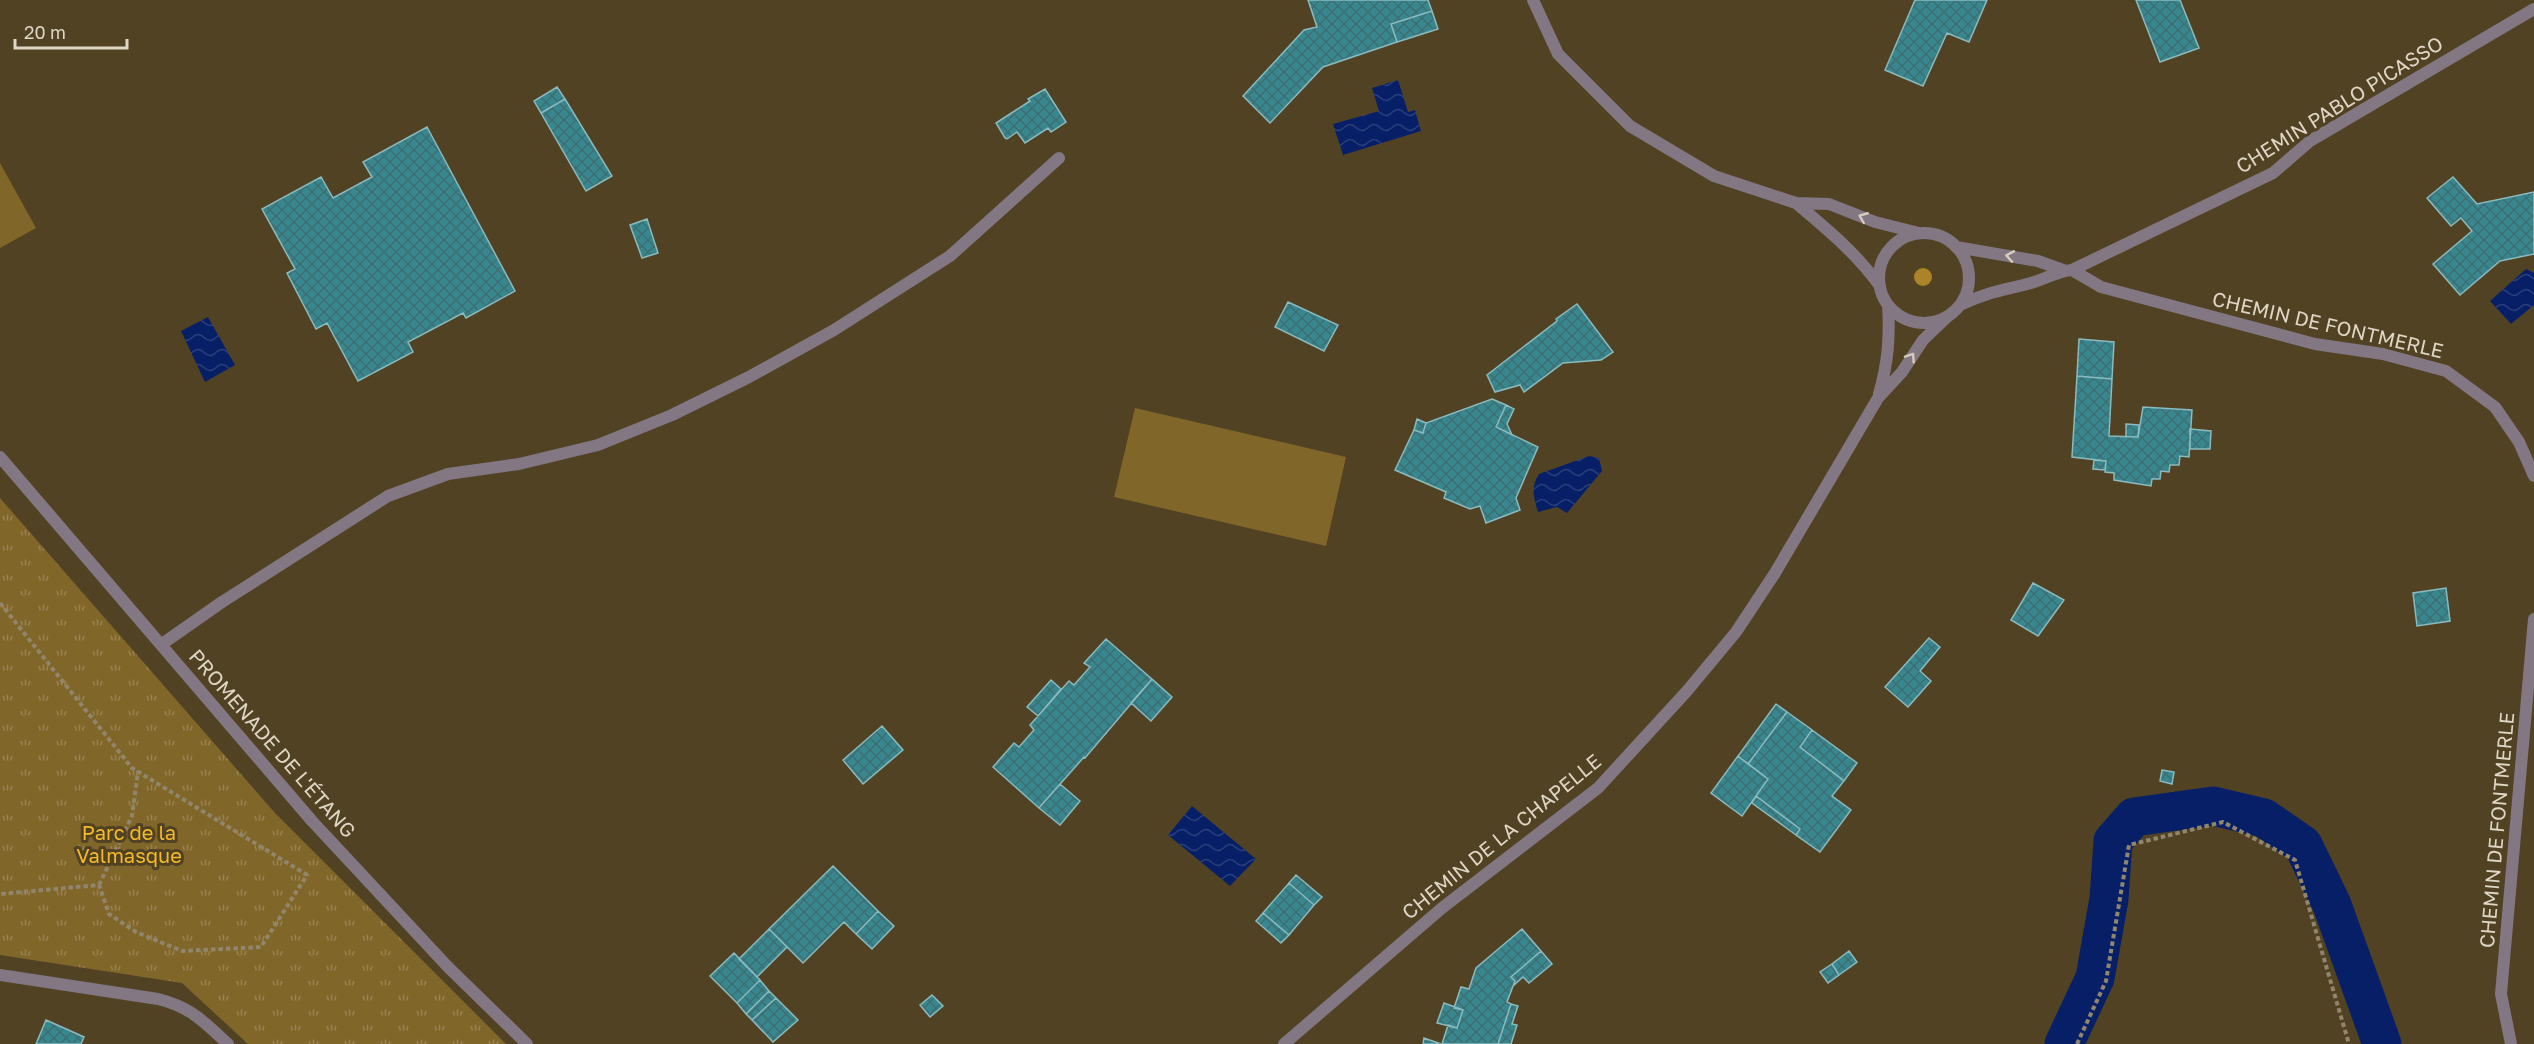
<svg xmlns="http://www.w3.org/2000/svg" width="2534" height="1044" font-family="'Golos Text',sans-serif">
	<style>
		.grass { fill: url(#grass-tufts) }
		.garden { fill: #81662a }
		.water { fill: url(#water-waves) }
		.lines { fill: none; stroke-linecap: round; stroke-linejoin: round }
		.canal { stroke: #061f67; stroke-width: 39 }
		.building { fill: url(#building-cross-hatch); stroke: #8bbabf; stroke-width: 1.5 }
		.path { stroke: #91856c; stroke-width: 4; stroke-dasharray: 4.5 3; stroke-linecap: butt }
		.service { stroke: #827783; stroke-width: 12 }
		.minor { stroke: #827783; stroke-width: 12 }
		.tree { fill: #ab8427 }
		.oneway { stroke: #d6ccbe }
		.labels { text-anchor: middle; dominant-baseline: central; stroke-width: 6; stroke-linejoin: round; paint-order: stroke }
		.street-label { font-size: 20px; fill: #dfd6c5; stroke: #514223 }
		.park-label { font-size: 20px; fill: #f4ba2b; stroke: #514223 }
	</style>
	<defs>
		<pattern id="grass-tufts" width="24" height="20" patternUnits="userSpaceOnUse" patternTransform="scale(1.5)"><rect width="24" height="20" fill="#81662a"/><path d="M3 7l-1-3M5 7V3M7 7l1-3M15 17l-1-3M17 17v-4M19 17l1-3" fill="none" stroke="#988251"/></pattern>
		<pattern id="water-waves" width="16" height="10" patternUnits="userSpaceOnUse" patternTransform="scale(1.5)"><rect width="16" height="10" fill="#061f67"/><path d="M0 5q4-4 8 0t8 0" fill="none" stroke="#2a3f7b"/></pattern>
		<pattern id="building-cross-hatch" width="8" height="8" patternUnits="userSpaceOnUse" patternTransform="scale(1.5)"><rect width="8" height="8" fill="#38878f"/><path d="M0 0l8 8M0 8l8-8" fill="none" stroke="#3c6e72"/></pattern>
	</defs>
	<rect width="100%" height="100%" fill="#514223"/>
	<path class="grass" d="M0,498L275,813L506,1044H248L182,983L0,955Z"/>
	<path class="garden" d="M0,163L36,228L0,248Z
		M1135,408L1346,457L1326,546L1114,497Z"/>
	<path class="water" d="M1398,80L1408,112L1415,110L1421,131L1343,155L1333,124L1379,111L1372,88Z
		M2526,269L2534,273V305L2511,324L2490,301Z
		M208,317L235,365L205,382L181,331Z
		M1589,456L1599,458L1602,471L1567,513L1557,507L1538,512C1534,498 1530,488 1539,474Z
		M1192,806L1256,859L1230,886L1168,835Z"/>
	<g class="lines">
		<path class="canal" d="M2064,1044L2095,978L2109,899L2113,841L2134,817L2213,806L2264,818L2303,845L2332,905L2382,1044"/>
	</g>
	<path class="building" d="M1308,0H1428L1432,11L1391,24L1397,42L1323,67L1270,123L1243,96L1304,30L1317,27Z
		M1915,0H1987L1969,42L1947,33L1923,86L1885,70Z
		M2136,0H2180L2199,48L2160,62Z
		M1432,11L1438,29L1397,42L1391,24Z
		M557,87L565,99L541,113L534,101Z
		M1045,89L1066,122L1051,132L1048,128L1025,143L1017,132L1007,139L1005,138L996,123L1030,101L1028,99Z
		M565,99L612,176L586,191L541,113Z
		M427,127L515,291L466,318L463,313L408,342L413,352L358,381L327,323L316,329L287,273L295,269L262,209L321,177L333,198L372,177L363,162Z
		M2453,177L2477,204L2534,192V254L2500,261L2460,295L2433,264L2472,231L2461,218L2451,226L2427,198Z
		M647,219L658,253L642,258L630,225Z
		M1288,302L1338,325L1324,351L1275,327Z
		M1577,304L1613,352L1601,360L1563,363L1524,392L1520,385L1495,392L1487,375L1557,321L1556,319Z
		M2079,339L2114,342L2112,379L2077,376Z
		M2077,376L2112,379L2109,436L2138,437L2143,407L2192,410L2189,457L2180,456L2179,465H2170L2169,472L2161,471L2160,479H2152L2151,486L2114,480V473L2105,472L2106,461L2072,457Z
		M1492,399L1506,405L1496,427L1538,447L1516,498L1520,510L1486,523L1480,506L1470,509L1444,498L1446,492L1395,470L1414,430L1423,433L1426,423Z
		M1506,405L1514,409L1507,424L1512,435L1496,427Z
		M1417,419L1426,423L1423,433L1414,430Z
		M2126,424L2139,425L2138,437H2126Z
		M2190,429L2211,431L2210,449H2190Z
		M2094,460L2106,461L2105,470L2093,469Z
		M2033,583L2064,600L2038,636L2011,620Z
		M2446,588L2450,621L2417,626L2413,593Z
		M1929,638L1940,647L1920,671L1931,681L1908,707L1885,687Z
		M1106,639L1152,679L1085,758L1084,757L1039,808L993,767L1014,743L1019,747L1034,730L1030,725L1069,681L1074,685L1090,667L1084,663Z
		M1152,679L1172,697L1151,721L1131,703Z
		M1051,680L1061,689L1038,716L1027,707Z
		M1776,704L1787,712L1748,764L1738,756Z
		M1787,712L1812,730L1800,747L1844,781L1832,796L1851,810L1820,852L1796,835L1800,829L1756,796L1768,779L1748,764Z
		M882,726L903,750L863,784L843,760Z
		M1812,730L1857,763L1844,781L1800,747Z
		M1738,756L1768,779L1742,816L1711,793Z
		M2162,770L2174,772L2172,784L2160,781Z
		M1060,784L1080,801L1060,825L1039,808Z
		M1756,796L1800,829L1796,835L1752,803Z
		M833,866L878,911L856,934L844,922L803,963L769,929Z
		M1296,875L1322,897L1314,905L1289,883Z
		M1289,883L1314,905L1289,935L1263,913Z
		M878,911L894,926L872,949L856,934Z
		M1263,913L1289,935L1281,943L1256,921Z
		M769,929L787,947L757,977L739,959Z
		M1522,929L1541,951L1511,977L1515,981L1507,1002L1511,1004L1498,1044H1442L1448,1025L1457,1028L1463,1010L1454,1008L1461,987L1469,989L1476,968Z
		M1541,951L1552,964L1529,983L1523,977L1513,986L1515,981L1511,977Z
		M1849,951L1857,962L1839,975L1832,964Z
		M734,953L760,980L737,1003L710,976Z
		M1832,964L1839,975L1828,983L1820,972Z
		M760,980L769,991L746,1014L737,1003Z
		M769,991L776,998L752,1020L746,1014Z
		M932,995L943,1006L930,1017L920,1005Z
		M776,998L798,1020L773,1042L752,1020Z
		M1444,1003L1463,1010L1457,1028L1437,1023Z
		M1511,1004L1518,1006L1512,1024L1517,1025L1511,1044H1498Z
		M46,1020L84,1037L81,1044H36Z
		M1424,1038L1441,1044H1423Z"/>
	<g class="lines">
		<path class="path" d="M0,603L132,768L307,875L261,947L182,951L136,932L109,914L99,885L0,894
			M99,885L132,816L138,771
			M2077,1044L2106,981L2129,845L2223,822L2295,860L2349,1044"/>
		<path class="service" d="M162,644L222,602L388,496L448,474L519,464L598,445L672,415L749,377L834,330L950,256L1059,158"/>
		<path class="minor" d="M1533,0L1558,54L1630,126L1714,176L1796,203L1829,204L1875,222L1919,233
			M1796,203C1827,229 1856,253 1880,286
			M1879 278a45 45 0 1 1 90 0a45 45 0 1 1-90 0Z
			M1956,247L2038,261L2063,270
			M2072,270L2101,287L2315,344L2383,354L2446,371L2495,407L2519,442L2534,476
			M1962,304C1987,292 2005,290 2031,283C2046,279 2057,271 2072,270L2273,173L2310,141L2534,9
			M1879,394C1888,363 1890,337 1888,305
			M0,457L312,821L448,967L527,1044
			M0,975L158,999C191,1007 204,1022 228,1044
			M1284,1044L1442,908L1598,788L1687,691L1736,632L1775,573L1878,398L1902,372L1923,340L1946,318
			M2511,1044L2501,994L2534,619"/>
	</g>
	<circle class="tree" cx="1923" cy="277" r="9"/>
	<defs><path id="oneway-chevron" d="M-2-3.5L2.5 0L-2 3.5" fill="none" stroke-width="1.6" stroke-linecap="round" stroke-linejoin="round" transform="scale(1.5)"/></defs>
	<g class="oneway">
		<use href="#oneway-chevron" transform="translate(1863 217) rotate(-158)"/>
		<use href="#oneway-chevron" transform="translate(2010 256) rotate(-170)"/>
		<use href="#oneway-chevron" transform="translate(1911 357) rotate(-56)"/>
	</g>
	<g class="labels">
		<g class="street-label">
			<text transform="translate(2339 104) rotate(-32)">CHEMIN PABLO PICASSO</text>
			<text transform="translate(2328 324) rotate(13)">CHEMIN DE FONTMERLE</text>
			<text transform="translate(273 743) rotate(49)">PROMENADE DE L'ÉTANG</text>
			<text transform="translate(2496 830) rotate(-85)">CHEMIN DE FONTMERLE</text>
			<text transform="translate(1501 836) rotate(-39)">CHEMIN DE LA CHAPELLE</text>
		</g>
		<g class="park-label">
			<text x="129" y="832">Parc de la<tspan x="129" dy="23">Valmasque</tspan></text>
		</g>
	</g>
	<path d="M15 39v9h112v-9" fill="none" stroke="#dfd6c5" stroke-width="3"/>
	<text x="24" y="39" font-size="18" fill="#dfd6c5" stroke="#514223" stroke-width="4.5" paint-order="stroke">20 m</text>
</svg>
